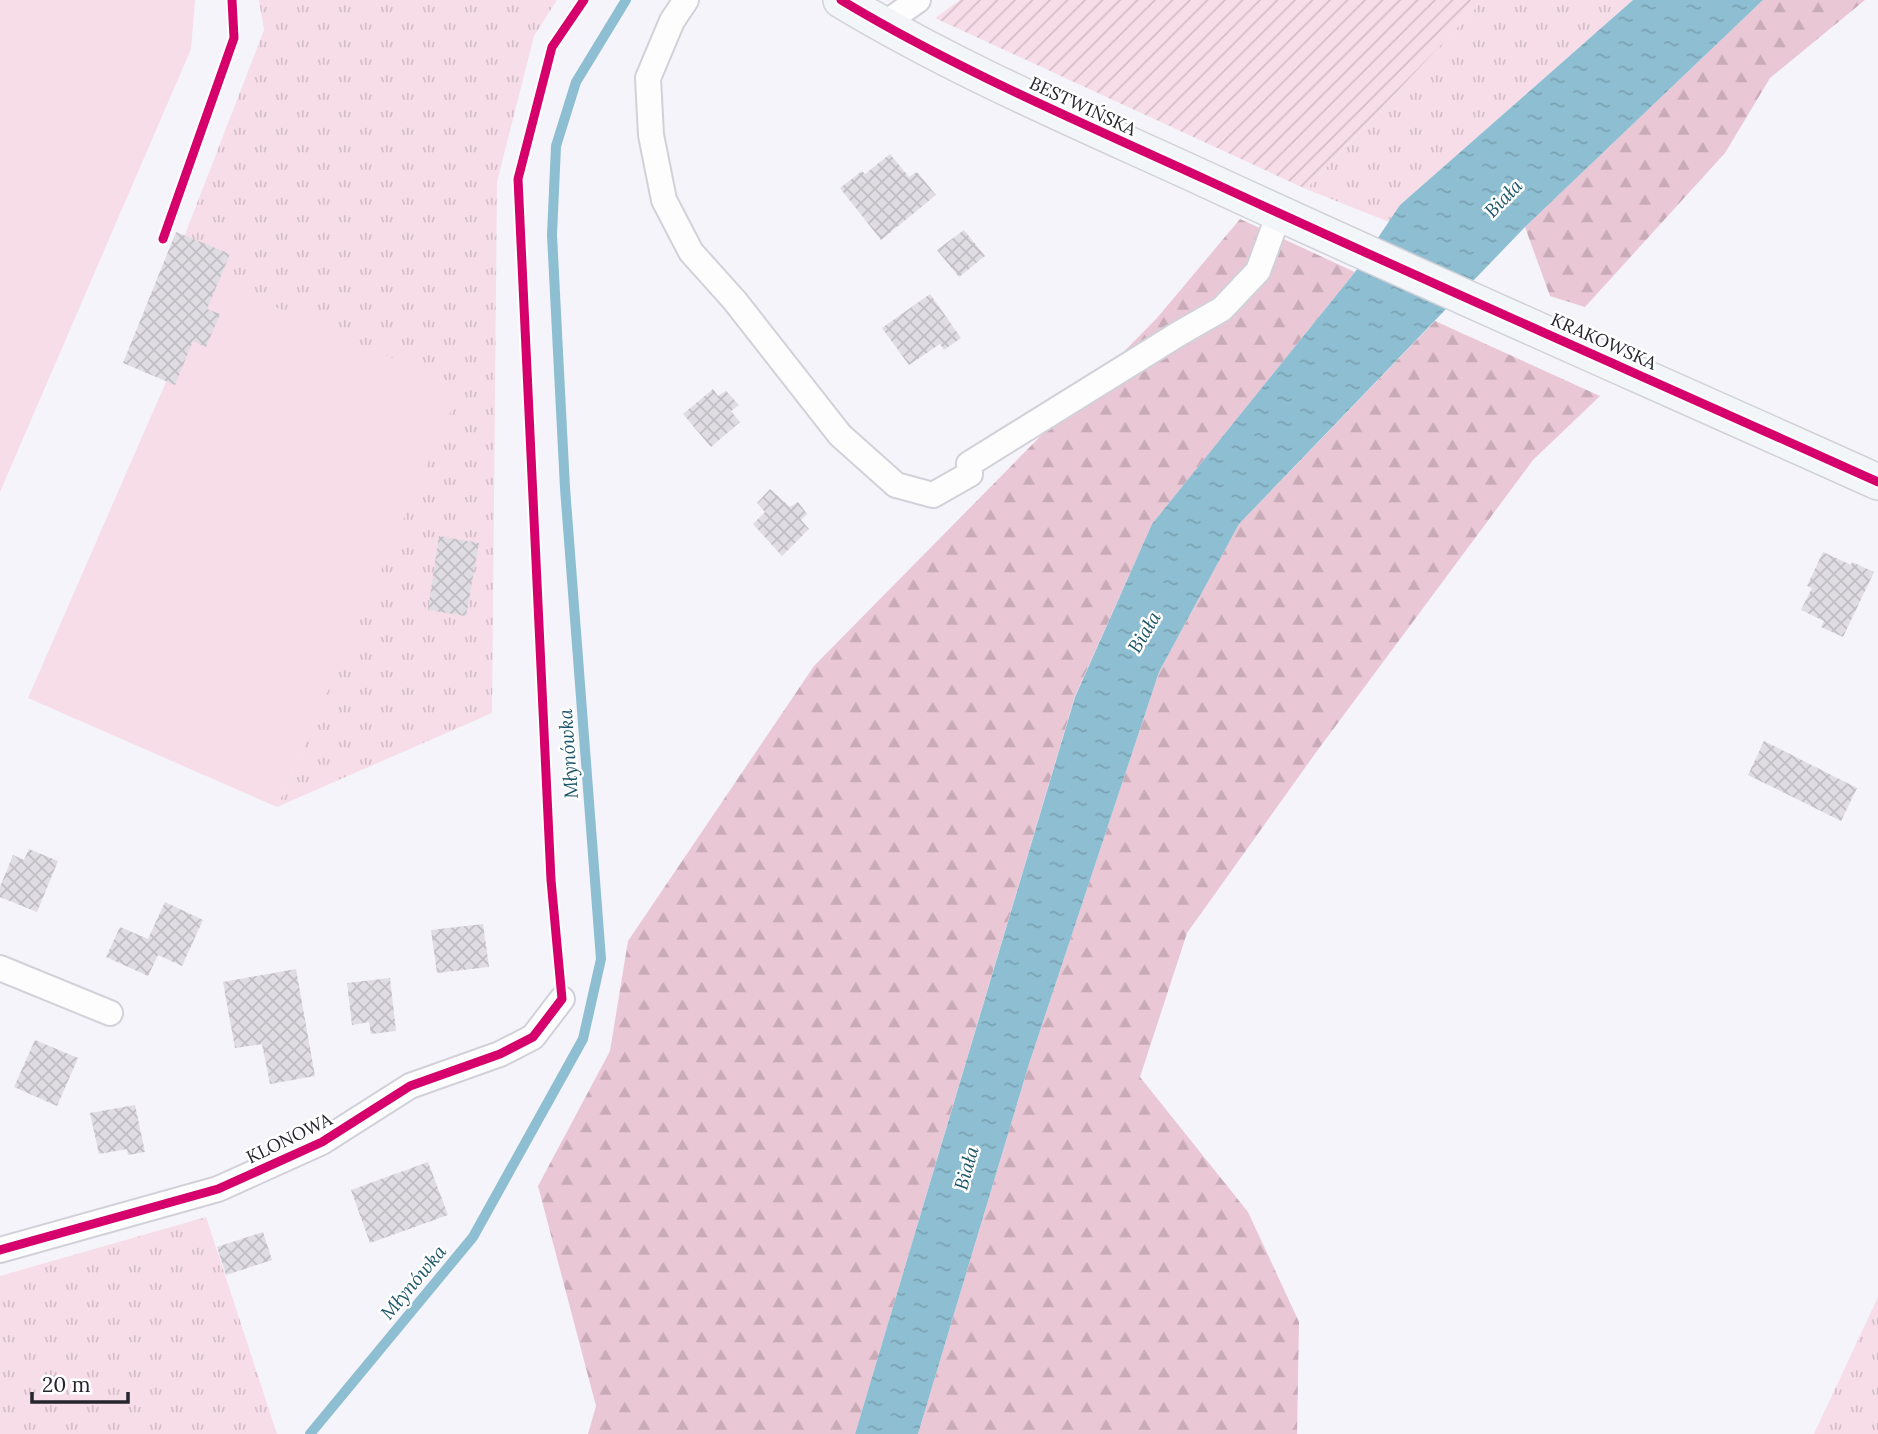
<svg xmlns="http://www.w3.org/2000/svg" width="1878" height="1434" font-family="Lora,serif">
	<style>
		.grass { fill: url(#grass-tufts) }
		.forest { fill: url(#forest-firs) }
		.garden { fill: url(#garden-furrows) }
		.pitch { fill: #f7dde8 }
		.water { fill: url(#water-ripples) }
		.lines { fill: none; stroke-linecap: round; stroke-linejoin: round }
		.stream { stroke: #8ebed1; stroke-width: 10 }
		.building { fill: url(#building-cross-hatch) }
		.street-casing { stroke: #d2d1d9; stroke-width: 28 }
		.secondary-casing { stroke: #d2d1d9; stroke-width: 38 }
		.path { stroke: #dcdadd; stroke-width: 4.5; stroke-dasharray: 3.5 5; stroke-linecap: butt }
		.street { stroke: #fefdfe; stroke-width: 24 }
		.secondary { stroke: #f3f6f9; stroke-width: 35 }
		.cycleway-casing { stroke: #fff; stroke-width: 13 }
		.cycleway { stroke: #d6006c; stroke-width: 9 }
		.labels { text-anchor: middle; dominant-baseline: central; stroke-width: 5; stroke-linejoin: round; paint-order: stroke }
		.street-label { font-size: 18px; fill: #26252e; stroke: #fff }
		.water-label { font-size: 19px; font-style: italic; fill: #1d5668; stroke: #fff }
	</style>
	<defs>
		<pattern id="grass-tufts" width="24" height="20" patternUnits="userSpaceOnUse" patternTransform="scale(1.75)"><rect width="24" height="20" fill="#f7dde8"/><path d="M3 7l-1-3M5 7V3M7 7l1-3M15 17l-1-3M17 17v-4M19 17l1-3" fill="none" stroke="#d4bec7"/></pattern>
		<pattern id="forest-firs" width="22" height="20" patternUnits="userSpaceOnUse" patternTransform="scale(1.75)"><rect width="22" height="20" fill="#eac7d5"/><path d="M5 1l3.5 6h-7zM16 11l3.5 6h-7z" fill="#c9abb7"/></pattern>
		<pattern id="garden-furrows" width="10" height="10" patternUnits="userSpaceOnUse" patternTransform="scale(1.75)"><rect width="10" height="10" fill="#f7dde8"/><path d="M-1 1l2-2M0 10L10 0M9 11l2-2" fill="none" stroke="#d4bec7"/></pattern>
		<pattern id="water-ripples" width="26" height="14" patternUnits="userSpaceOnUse" patternTransform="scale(1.75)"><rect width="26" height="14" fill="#8ebed1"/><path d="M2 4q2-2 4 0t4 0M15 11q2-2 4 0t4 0" fill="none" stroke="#7aa3b4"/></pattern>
		<pattern id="building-cross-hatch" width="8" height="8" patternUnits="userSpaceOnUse" patternTransform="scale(1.75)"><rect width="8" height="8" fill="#e0dce3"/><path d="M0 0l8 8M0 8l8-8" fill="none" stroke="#c0bdc3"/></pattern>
	</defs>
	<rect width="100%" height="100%" fill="#f5f4fa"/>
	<path class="grass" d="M259,0H557L534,36L497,182L492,713L277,807L460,388L174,263L264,30Z
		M1483,0H1633L1400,205L1389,222L1306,189Z
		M206,1217L277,1434H0V1276Z
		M1878,1297V1434H1814Z"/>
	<path class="forest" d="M1763,0H1865L1770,78L1725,153L1585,307L1550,296L1525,227Z
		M1240,219L1355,272L1152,524L1075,696L855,1434H588L596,1406L538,1186L610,1051L628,941L814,666L1157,318Z
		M1435,321L1600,396L1533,460L1317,751L1187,933L1140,1077L1248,1212L1299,1322L1297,1434H918L1029,1064L1159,672L1239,524Z"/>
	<path class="garden" d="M960,0H1483L1306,189L935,18Z"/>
	<path class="pitch" d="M0,0H195L191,49L0,492Z
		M211,279L461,388L277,807L28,698Z"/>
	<path class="water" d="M1633,0H1763L1525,227L1239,524L1159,672L1029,1064L918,1434H855L1075,697L1152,524L1355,272L1400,205Z"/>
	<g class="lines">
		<path class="stream" d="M310,1434L473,1237L583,1039L601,959L565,488L552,235L556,146L576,82L626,0"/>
	</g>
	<path class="building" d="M890,154L909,177L917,172L936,195L881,240L840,188L862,171L865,174Z
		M964,230L985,256L959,277L937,250Z
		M176,232L230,254L207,309L220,314L206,347L193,341L175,385L123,363Z
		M930,294L961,338L944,350L940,344L909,365L882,328Z
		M713,389L718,396L726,391L739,405L731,411L740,422L711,447L683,414Z
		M770,489L790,507L798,502L807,514L801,520L809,529L782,556L753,524L765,512L757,503Z
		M439,536L479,543L466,616L428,610Z
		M1823,552L1851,565L1852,562L1874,572L1843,637L1821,627L1824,621L1801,610L1812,588L1807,586Z
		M1764,741L1857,788L1841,821L1748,775Z
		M29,849L58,861L37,912L0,897V887L13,855L24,860Z
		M165,902L203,920L182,966L158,955L148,976L106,957L120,927L148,939Z
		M483,924L489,967L437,973L431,930Z
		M296,969L315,1076L270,1084L262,1044L235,1048L223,982Z
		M390,978L396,1031L371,1034L369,1022L352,1025L347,983Z
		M35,1040L78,1058L57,1106L14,1087Z
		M135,1105L145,1152L128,1155L127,1149L99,1154L90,1113Z
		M428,1162L448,1215L370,1243L351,1190Z
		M263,1232L272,1260L226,1275L217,1247Z"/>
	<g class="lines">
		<g class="street-casing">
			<path id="street" d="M686,0L672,21L648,78L651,135L664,200L691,252L735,301L840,435L896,485L933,495L970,474L969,464L1180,333L1222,309L1258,271L1279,214
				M883,25L918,0
				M0,968L110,1013
				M0,1250L218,1189L322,1142L410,1086L500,1054L533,1037L562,999"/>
		</g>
		<g class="secondary-casing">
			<path id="secondary" d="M841,0C957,70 1083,123 1207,180C1429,283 1654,381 1878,482"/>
		</g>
		<path class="path" d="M163,239L234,38L232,0
			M559,971L551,880L518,179L552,47L584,0"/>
		<use href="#street" class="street"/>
		<use href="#secondary" class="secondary"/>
		<g class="cycleway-casing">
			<path id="cycleway" d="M841,0C957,70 1083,123 1207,180C1429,283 1654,381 1878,482
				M163,239L234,38L232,0
				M0,1250L218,1189L322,1142L410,1086L500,1054L533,1037L562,999L551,880L518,179L552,47L584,0"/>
		</g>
		<use href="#cycleway" class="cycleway"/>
	</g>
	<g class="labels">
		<g class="street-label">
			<text transform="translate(1083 106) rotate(25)">BESTWIŃSKA</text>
			<text transform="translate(1604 341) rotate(24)">KRAKOWSKA</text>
			<text transform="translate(289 1138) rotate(-26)">KLONOWA</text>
		</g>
		<g class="water-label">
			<text transform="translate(1503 198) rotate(-46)">Biała</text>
			<text transform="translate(1144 632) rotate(-59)">Biała</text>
			<text transform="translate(568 754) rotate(-94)">Młynówka</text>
			<text transform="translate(966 1168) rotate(-74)">Biała</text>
			<text transform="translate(413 1282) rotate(-50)">Młynówka</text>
		</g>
	</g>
	<path d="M32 1392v10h96v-10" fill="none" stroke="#26252e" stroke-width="3.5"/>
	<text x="42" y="1392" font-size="21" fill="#26252e" stroke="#ffffff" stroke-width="5" paint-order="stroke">20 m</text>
</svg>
